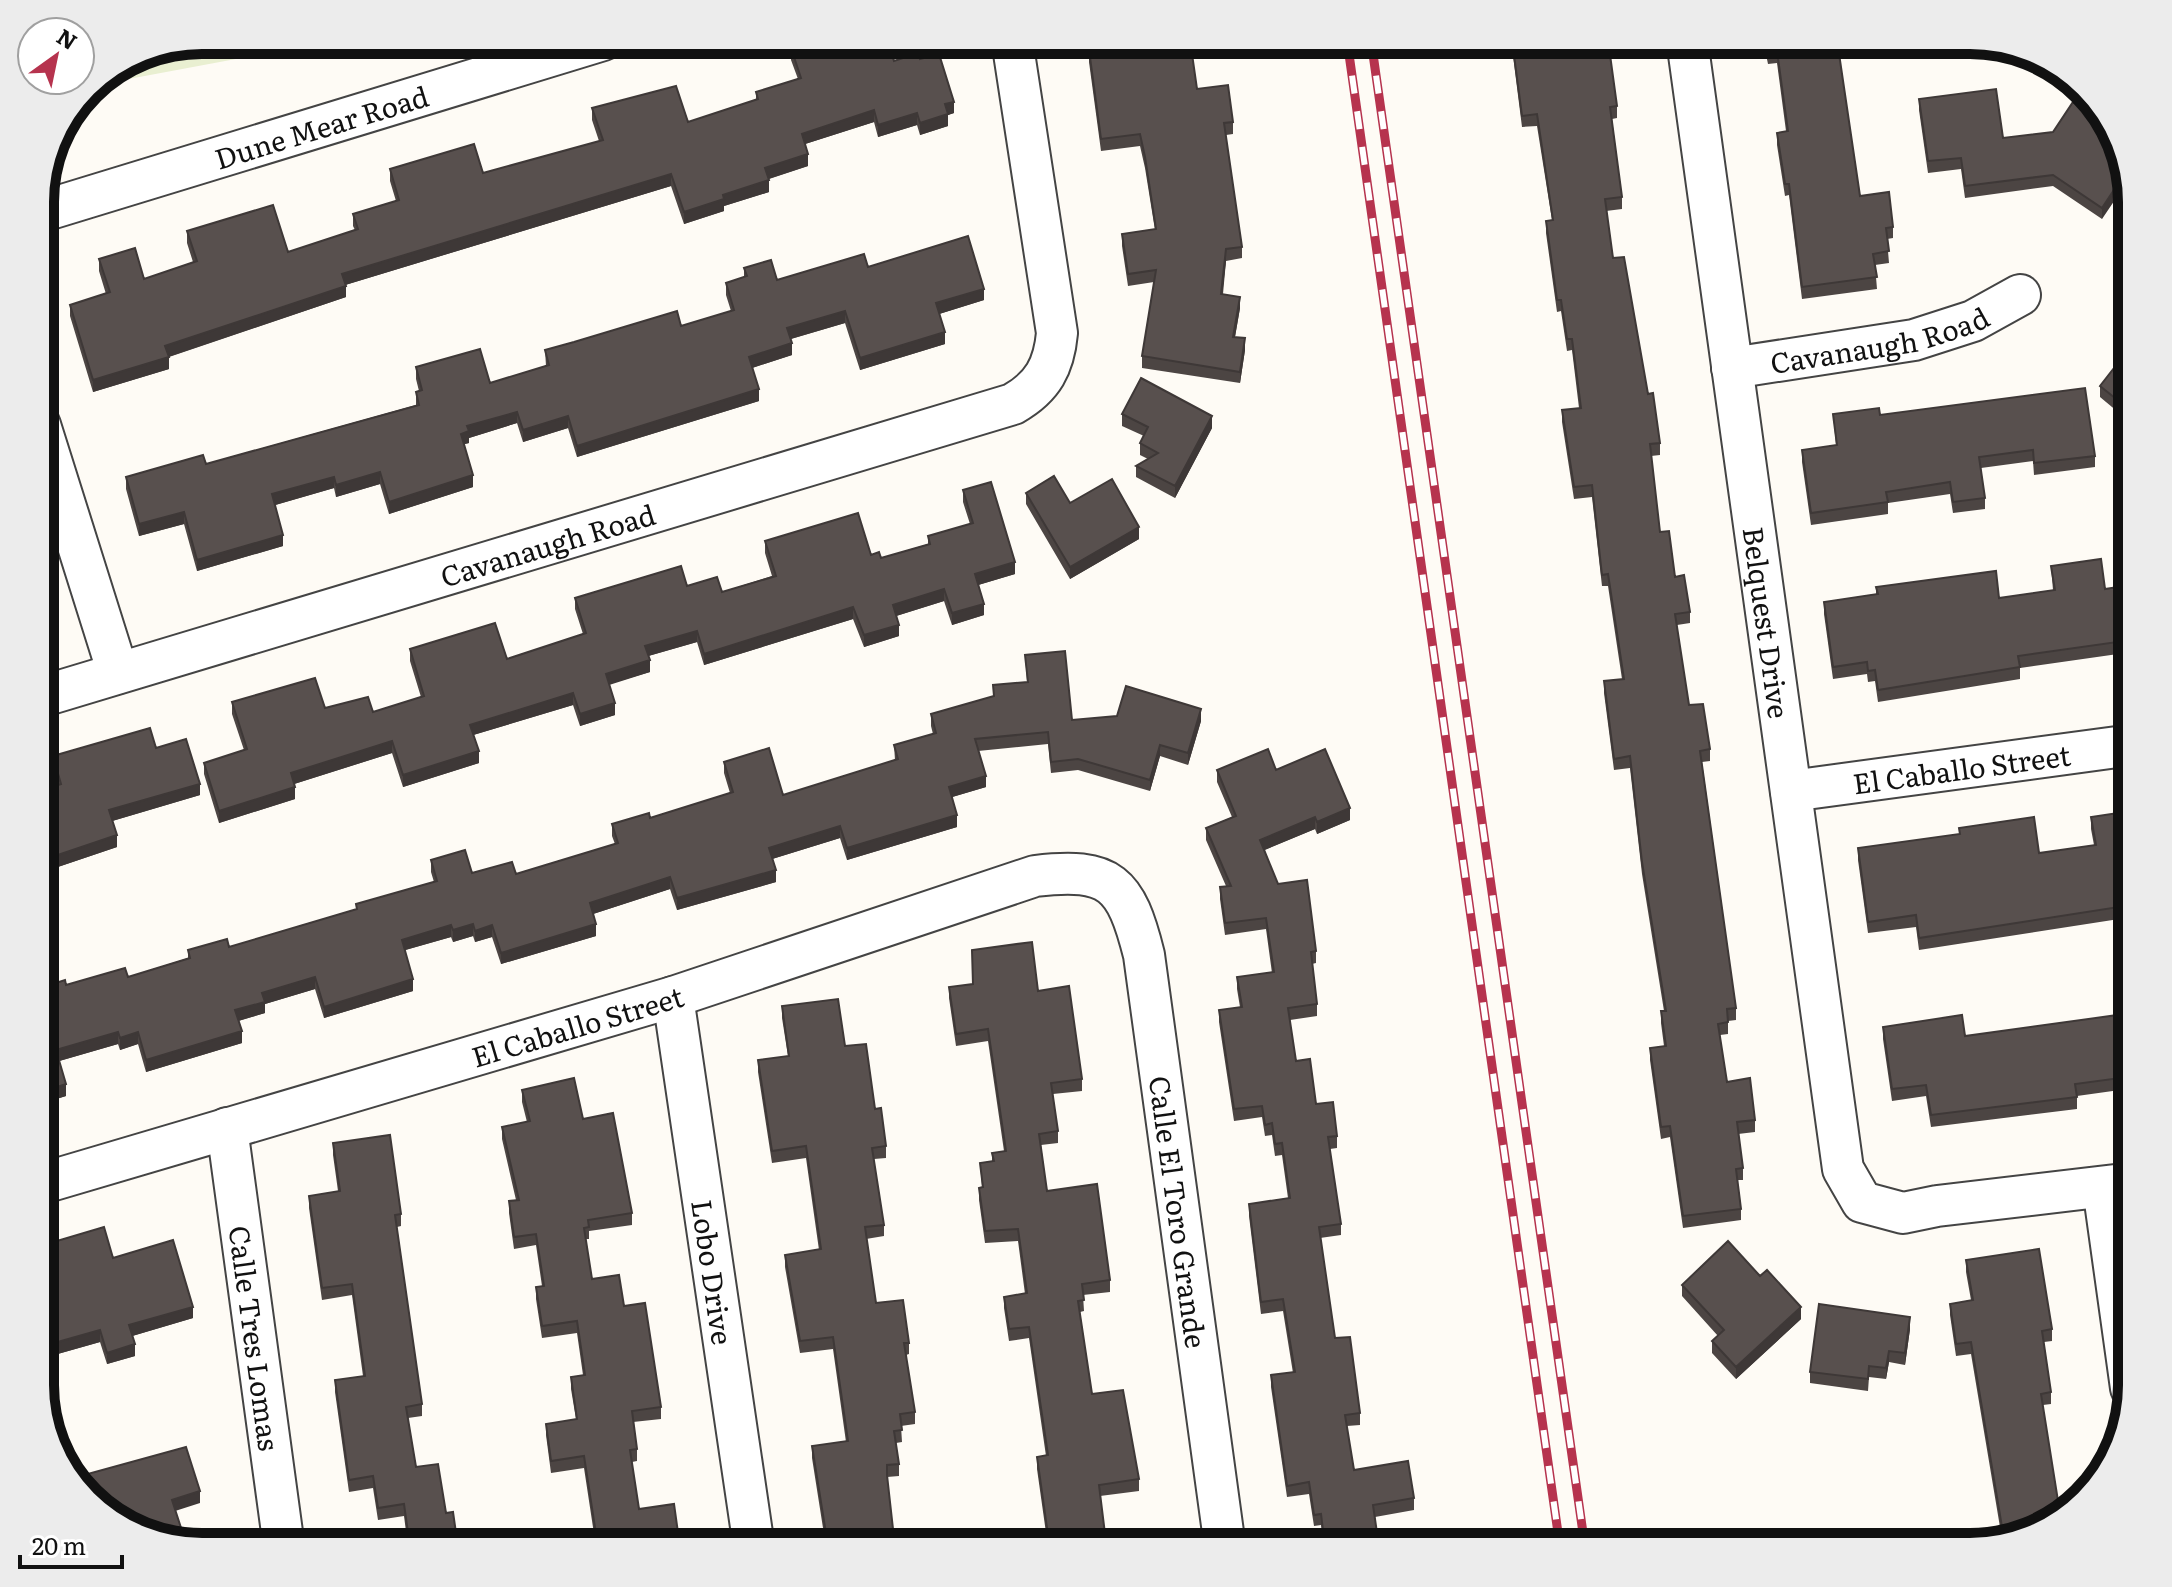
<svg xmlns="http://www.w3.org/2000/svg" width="2172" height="1587" font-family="Literata,serif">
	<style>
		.pitch { fill: #e9efd1 }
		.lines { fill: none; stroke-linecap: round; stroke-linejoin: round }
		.minor-casing { stroke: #444; stroke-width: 44 }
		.minor { stroke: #fff; stroke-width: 40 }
		.rail-casing { stroke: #b6334e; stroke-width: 9 }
		.rail { stroke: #fff; stroke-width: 6; stroke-dasharray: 18; stroke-linecap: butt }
		.wall { fill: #4c4543 }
		.shaded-wall { fill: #3e3837 }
		.building { fill: #58504e; stroke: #3e3837; stroke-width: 2 }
		.labels { text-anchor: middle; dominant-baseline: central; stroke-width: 8; stroke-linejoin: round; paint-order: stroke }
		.street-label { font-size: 28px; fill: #111; stroke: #fff }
		.rim { fill: none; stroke: #111; stroke-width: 10 }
	</style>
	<rect width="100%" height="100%" fill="#fefbf5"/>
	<path class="pitch" d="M202,40H299L300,47L91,86L140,52Z"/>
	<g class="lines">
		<g class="minor-casing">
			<g id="minor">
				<path id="s1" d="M1687,40L1843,1169L1862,1202L1903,1213L1937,1206L2132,1183"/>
				<path id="s2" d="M40,212L603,40"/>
				<path id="s3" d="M1732,368L1914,340L1973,321L2020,295"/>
				<path d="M40,425L118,673"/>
				<path id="s4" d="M40,697L1013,404C1043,387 1054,366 1057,333L1012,40"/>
				<path id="s5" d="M1791,791L2132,745"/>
				<path id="s6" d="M673,997L754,1547"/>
				<path id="s7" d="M227,1128L284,1547"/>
				<path id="s8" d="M40,1184L673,997L1035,876C1111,867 1126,883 1144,955L1225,1547"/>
				<path d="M2103,1187L2131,1388"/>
			</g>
		</g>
		<use href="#minor" class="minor"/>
		<g class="rail-casing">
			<path id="rail" d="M1347,40L1560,1547
				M1371,40L1585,1547"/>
		</g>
		<use href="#rail" class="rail"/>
	</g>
	<path class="wall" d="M1117,40H1190L1197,89L1233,122V134L1226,135L1242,247V258L1226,261L1223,294L1240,308L1235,337L1245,350L1240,383L1142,368V356L1154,282L1128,286L1122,246V234L1155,230L1145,168L1140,146L1101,151L1089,62V50L1118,46Z
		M1511,40H1608L1617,106V118L1612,119L1622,197V209L1606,211L1613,258L1660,443V455L1651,456L1660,532L1675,577L1690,612V623L1677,625L1689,705L1710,749V761L1702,762L1736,1008V1020L1728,1021V1034L1720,1035L1727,1082L1755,1120V1132L1738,1134L1743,1168V1180H1737L1741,1209V1220L1683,1228L1670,1137L1661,1139L1650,1060V1048L1664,1046L1661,1023V1011H1664L1642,874L1630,768L1614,770L1604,693V681L1622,679L1608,586H1602L1592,497L1574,499L1562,422V410L1579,408L1572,350L1567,351L1561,311L1557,312L1546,233V221L1552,220L1537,126L1522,127Z
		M1763,40H1837L1860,196L1893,227V238L1887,239L1889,263L1875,265L1877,289L1802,299L1789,195L1785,196L1777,145V133L1786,131L1777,63L1768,64Z
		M791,48L894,61L920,59L954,113L948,115V126L920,135L917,125L878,137L874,122L805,144L808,166L769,179V192L724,206V211L684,224L671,186L345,285L346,297L169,357V369L93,392L70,316V305L106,294L99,271V259L144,279L193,262L187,243V231L288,252L355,230L353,226V214L396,201L390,181V169L483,173L599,141L592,120V108L688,122L756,100V92L798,79L791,60Z
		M1919,99L2003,138L2115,130L2102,219L2053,186L1965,198L1961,169L1928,173L1919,110Z
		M2132,215V257L2122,231V220Z
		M868,267L984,300L939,314L945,344L860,370L845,323L791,339L792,355L752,368L759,401L577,457L568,428L523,442L517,423L469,438V443L464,444L473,487L389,514L380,484L336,497L334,488L275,505L283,546L197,571L184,524L139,536L126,489V477L206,464L416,405V392L419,391L416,379V367L490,383L546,366L545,350L681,326L731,311L726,295V283L744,277V268L777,280Z
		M2132,345L2130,422L2100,397V386Z
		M1122,414L1212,428L1175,498L1136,477V466L1148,459L1140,455V443L1144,436L1122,426Z
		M1833,414L1880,415L2095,456V467L2034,475L2033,461L1981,468L1985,498V509L1953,513L1950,494L1888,503V514L1811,525L1802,462V450L1836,445Z
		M963,490L1015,574L978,585L984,615L952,625L944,601L896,616L899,636L864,647L853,619L704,665L697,642L648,656L650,672L609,684L615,715L580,726L573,705L473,735L479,763L403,787L392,753L294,784L295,799L219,823L204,774V763L244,750L232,714V702L373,712L421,697L410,661V649L507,659L583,634L575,609V598L687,586L722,592L772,576L765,553V541L871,555L881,558L928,544V536L970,524L963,502Z
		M1026,493L1070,503L1139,539L1070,579L1026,504Z
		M2051,566L2105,589L2132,585V652L2020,668V679L1878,702L1875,681L1868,682L1867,674L1833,679L1824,614V602L1876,594V587L1999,598L2053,590Z
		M1025,655L1072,720L1201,721L1188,765L1160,756L1150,791L1078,770L1051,773L1048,744L978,751L986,787L952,797L957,827L847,860L840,838L772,859L776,882L677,910L670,889L593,914L596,936L501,964L492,937L475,942L473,936L453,942L451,937L405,950L413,991L324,1018L315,989L265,1004V1013L238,1021L242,1043L146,1072L138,1044L120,1050L118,1044L59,1061L66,1096L40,1104L66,985L128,977L188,958V950L229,947L356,909V904L434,882L431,872V860L472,873L516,874L615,844L612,836V824L650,818L730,793L724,773V762L783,795L895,760L894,745L933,734L931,726V714L993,696V685L1027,682Z
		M156,748L200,795L112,821L117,847L46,871L43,859L40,860V796L45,795V789L58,785L53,768V756Z
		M1217,770H1276L1350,820L1317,834L1315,829L1264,850L1278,884L1316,951V963L1312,964L1317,1004V1016L1290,1020L1296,1061L1316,1104L1337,1136V1148L1330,1149L1341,1224V1235L1320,1238L1335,1338L1360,1413V1425L1347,1426L1354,1470L1414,1498V1510L1375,1517L1379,1547H1324L1321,1525L1314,1526L1309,1494L1287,1497L1271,1387V1375L1293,1373L1283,1311L1261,1314L1249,1216V1204L1288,1198L1282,1155L1275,1156L1272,1135L1265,1136L1262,1117L1234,1121L1219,1022V1010L1240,1007L1237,989V977L1272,973L1266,929L1225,935L1220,899V887L1226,886L1206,840V828L1232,817L1217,782Z
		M2132,811V917L1919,950L1916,927L1868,933L1858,860V848L1959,834V828L2039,853L2094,845L2091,829V817Z
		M972,950L1038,991L1082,1079V1091L1053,1094L1058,1131V1143L1041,1145L1047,1191L1110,1280V1292L1083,1295L1084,1311L1080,1312L1092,1394L1139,1479V1491L1100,1496L1106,1542L1114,1547H1059L1058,1546L1048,1547L1037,1469V1457L1046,1456L1029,1338L1009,1341L1004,1308V1297L1025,1294L1018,1241L985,1243L979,1200V1188L982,1187L980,1163L992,1161V1153L1004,1151L988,1041L956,1046L949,998V987L973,984Z
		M782,1006L845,1046L875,1109L886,1146V1158L874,1159L884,1225V1236L866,1239L876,1303L909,1343V1354L906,1355L915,1412V1424L901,1426L902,1442L896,1443L899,1464V1476L887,1477L895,1547H826L812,1458V1446L846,1442L833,1349L800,1353L785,1267V1255L819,1250L806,1158L772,1163L758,1072V1060L788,1056L782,1018Z
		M2132,1013V1096H2128L2127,1089L2077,1096V1109L1931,1127L1926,1096L1892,1101L1883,1039V1027L1965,1036Z
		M522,1090L583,1119L632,1213V1225L589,1231V1239H586L592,1279L624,1306L661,1407V1419L633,1422L637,1449V1461L632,1462L639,1509L680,1547H596L584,1468L551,1473L546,1435V1424L576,1419L571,1389V1377L583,1375L577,1333L542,1338L536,1299V1287L542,1286L536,1245L514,1249L509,1213V1201L516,1200L502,1139V1127L527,1122L522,1102Z
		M333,1143L401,1214V1226L397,1227L422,1404V1416L408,1418L416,1467L446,1513L458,1547H408L404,1516L378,1520L373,1488L349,1492L335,1392V1380L363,1376L352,1295L322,1300L309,1208V1196L338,1191L333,1155Z
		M40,1246L113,1258L193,1318L132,1336L135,1356L107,1364L100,1342L40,1359Z
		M1966,1260L2052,1329V1341L2044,1342L2051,1392V1404L2043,1405L2042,1530L2010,1538L2002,1539L1971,1354L1956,1356L1950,1315V1304L1971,1300L1966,1272Z
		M1682,1285L1801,1319L1736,1379L1712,1353V1341L1718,1336L1682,1296Z
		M1910,1329L1905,1365L1889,1362L1886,1379L1869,1377L1868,1391L1810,1383V1372Z"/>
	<path class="shaded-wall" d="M954,102V113L948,115V126L920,135V123L945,104Z
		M874,110V122L802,145V134Z
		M917,113V125L878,137V125Z
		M808,154V166L765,180V168Z
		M2125,173L2127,182L2102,219V208Z
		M671,174V186L342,286V274Z
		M769,180V192L724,206V211L684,224V212L723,195Z
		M1226,249V261L1221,305V294Z
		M346,286V297L165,358V346Z
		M984,289V300L936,315V303Z
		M1240,297V308L1233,348V337Z
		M845,311V323L787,340V328Z
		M945,332V344L860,370V358Z
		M1245,338V350L1240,383V372Z
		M792,343V355L749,369V357Z
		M169,357V369L93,392V380Z
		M759,389V401L577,457V446Z
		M517,412V423L469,438V443L461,445V434L467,426Z
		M568,416V428L523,442V430Z
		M1212,416V428L1175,498V486Z
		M380,472V484L336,497V485Z
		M473,475V487L389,514V502Z
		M334,477V488L272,506V494Z
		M184,512V524L139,536V524Z
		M1139,527V539L1070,579V567Z
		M283,535V546L197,571V560Z
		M1015,562V574L975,586V574Z
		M944,589V601L893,617V605Z
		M984,604V615L952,625V613Z
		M853,607V619L704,665V654Z
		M899,625V636L864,647V635Z
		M697,631V642L645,657V646Z
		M650,660V672L606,686V674Z
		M573,693V705L470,736V725Z
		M615,703V715L580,726V714Z
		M1201,709V721L1188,765V753Z
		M392,741V753L291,785V773Z
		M1160,745V756L1150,791V780Z
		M479,751V763L403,787V775Z
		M986,776V787L949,798V787Z
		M200,784V795L109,822V810Z
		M295,787V799L219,823V811Z
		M1350,808V820L1317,834V822Z
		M957,815V827L847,860V848Z
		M1315,817V829L1260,852V840Z
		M840,826V838L769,860V848Z
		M117,835V847L46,871V859Z
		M40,848H43V859L40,860Z
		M776,870V882L677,910V898Z
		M670,877V889L590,915V903Z
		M473,924V936L453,942V930Z
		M596,924V936L501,964V953Z
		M451,925V937L402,951V940Z
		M492,925V937L475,942V931Z
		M315,977V989L265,1004V1013L235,1022V1010L262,993Z
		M413,979V991L324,1018V1007Z
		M242,1031V1043L146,1072V1060Z
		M118,1032V1044L56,1062V1050Z
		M138,1032V1044L120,1050V1038Z
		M66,1084V1096L40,1104V1093Z
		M193,1307V1318L129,1337V1325Z
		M1801,1307V1319L1736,1379V1367Z
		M1910,1317V1329L1905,1365V1353Z
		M100,1330V1342L40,1359V1347Z
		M135,1344V1356L107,1364V1353Z
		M1889,1351V1362L1886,1379V1368Z
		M200,1491V1503L172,1512V1500Z
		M183,1534V1541L173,1537Z"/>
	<path class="building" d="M819,40H887L894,61L918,53L920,59L939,54L954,102L945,104L948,114L920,123L917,113L878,125L874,110L802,134L808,154L765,168L769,180L723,195L724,199L684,212L671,174L342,274L346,286L165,346L169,357L93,380L70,305L110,292L99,259L135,248L144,279L197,261L187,231L273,205L288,252L358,229L353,214L399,200L390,169L474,144L483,173L603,140L592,108L676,86L688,122L758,99L756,92L801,78L791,48Z
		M1118,40H1190L1197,89L1228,85L1233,122L1224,123L1242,247L1226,249L1221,294L1240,297L1233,337L1245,338L1240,372L1142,356L1156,270L1128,274L1122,234L1156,229L1145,157L1140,134L1101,139L1089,50L1119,45Z
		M1512,40H1608L1617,106L1610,107L1622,197L1605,199L1613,258L1624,257L1648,394L1653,393L1660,443L1650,444L1660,532L1669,531L1675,577L1684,575L1690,612L1675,614L1689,705L1703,704L1710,749L1700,751L1736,1008L1727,1009L1728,1022L1718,1024L1727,1082L1750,1078L1755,1120L1737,1122L1743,1168L1736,1169L1741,1209L1683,1216L1670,1126L1661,1127L1650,1048L1666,1046L1661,1011H1666L1642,862L1630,756L1614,759L1604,681L1624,679L1608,574L1602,575L1592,485L1574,487L1562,410L1581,408L1572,339H1567L1561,300H1557L1546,221L1553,220L1537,114L1522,116Z
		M1766,40H1837L1860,196L1889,192L1893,227L1886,228L1889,251L1873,254L1877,277L1802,287L1789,184H1785L1777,133L1788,131L1777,51L1768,52Z
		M1996,89L2003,138L2053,132L2073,102L2115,130L2125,173L2102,208L2053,175L1965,186L1961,158L1928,161L1919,99Z
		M2132,215V246L2122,220Z
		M968,236L984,289L936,303L945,332L860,358L845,311L787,328L792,343L749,357L759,389L577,446L568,416L523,430L517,412L467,426L469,431L461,434L473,475L389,502L380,472L336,485L334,477L272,494L283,535L197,560L184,512L139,524L126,477L203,455L206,464L419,405L416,392L422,390L416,367L480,349L490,383L549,365L545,350L574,342L677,311L681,326L734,310L726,283L747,276L744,268L771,260L777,280L864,254L868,267Z
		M2132,345V408L2130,410L2100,386Z
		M1141,378L1212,416L1175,486L1136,466L1158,453L1140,443L1148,427L1122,414Z
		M2085,388L2095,456L2034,463L2033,450L1979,457L1985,498L1953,502L1950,482L1886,492L1888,502L1811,513L1802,450L1837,445L1833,414L1879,408L1880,415Z
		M1054,476L1070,503L1112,479L1139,527L1070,567L1026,493Z
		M991,482L1015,562L975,574L984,604L952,613L944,589L893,605L899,625L864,635L853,607L704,654L697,631L645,646L650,660L606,674L615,703L580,714L573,693L470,725L479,751L403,775L392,741L291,773L295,787L219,811L204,763L247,749L232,702L315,678L325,708L368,697L373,712L424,696L410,649L495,623L507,659L586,633L575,598L681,566L687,586L717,577L722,592L776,576L765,541L858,513L871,555L879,552L881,558L930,544L928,536L973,523L963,490Z
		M2101,559L2105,589L2132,585V640L2018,656L2020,667L1878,690L1875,670L1868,671L1867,662L1833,667L1824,602L1878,594L1876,587L1996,571L1999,598L2055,590L2051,566Z
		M1065,651L1072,720L1117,716L1126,686L1201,709L1188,753L1160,745L1150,780L1078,759L1051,762L1048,732L975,739L986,776L949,787L957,815L847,848L840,826L769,848L776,870L677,898L670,877L590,903L596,924L501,953L492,925L475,931L473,924L453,930L451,925L402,940L413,979L324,1007L315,977L262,993L265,1002L235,1010L242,1031L146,1060L138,1032L120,1038L118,1032L56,1050L66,1084L40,1093V988L65,980L66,985L125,968L128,977L190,958L188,950L227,939L229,947L357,909L356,904L437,881L431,860L465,850L472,873L512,862L516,874L618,843L612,824L649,813L650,818L733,792L724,762L769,748L783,795L898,759L894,745L936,733L931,714L994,696L993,685L1028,682L1025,655Z
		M150,728L156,748L186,739L200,784L109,810L117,835L46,859L43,848H40V796L47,794L45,789L61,784L53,756Z
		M1268,749L1276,770L1325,749L1350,808L1317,822L1315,817L1260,840L1278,884L1307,880L1316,951L1311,952L1317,1004L1288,1008L1296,1061L1310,1059L1316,1104L1333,1102L1337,1136L1328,1137L1341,1224L1319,1227L1335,1338L1350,1337L1360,1413L1345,1415L1354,1470L1408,1461L1414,1498L1373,1505L1379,1547H1325L1321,1514L1314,1515L1309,1482L1287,1486L1271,1375L1295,1372L1283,1299L1261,1302L1249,1204L1290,1198L1282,1143L1275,1144L1272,1123L1265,1125L1262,1106L1234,1109L1219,1010L1242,1007L1237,977L1274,972L1266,918L1225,923L1220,887L1231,886L1206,828L1236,816L1217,770Z
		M2132,811V905L1919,938L1916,915L1868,922L1858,848L1960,834L1959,828L2034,817L2039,853L2096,845L2091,817Z
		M1032,942L1038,991L1069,986L1082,1079L1051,1083L1058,1131L1039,1134L1047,1191L1097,1184L1110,1280L1082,1284L1084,1300L1078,1301L1092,1394L1123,1390L1139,1479L1099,1485L1106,1542L1113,1541L1114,1547H1061L1058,1534L1048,1535L1037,1457L1048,1455L1029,1327L1009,1329L1004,1297L1027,1293L1018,1229L985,1231L979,1188L983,1187L980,1163L994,1161L992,1153L1006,1151L988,1029L956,1034L949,987L973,984L972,950Z
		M838,999L845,1046L866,1044L875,1109L881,1108L886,1146L872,1148L884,1225L865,1227L876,1303L903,1300L909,1343H904L915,1412L900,1414L902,1430L894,1431L899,1464L887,1465V1475L895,1547H850L849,1543L828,1546L812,1446L848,1441L833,1337L800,1341L785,1255L821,1249L806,1146L772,1151L758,1060L789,1056L782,1006Z
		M2132,1013V1084H2128L2127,1077L2075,1084L2077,1097L1931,1115L1926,1085L1892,1089L1883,1027L1962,1015L1965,1036Z
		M574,1078L583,1119L613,1113L632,1213L588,1220L589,1227L584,1228L592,1279L619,1275L624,1306L645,1303L661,1407L632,1411L637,1449L630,1450L639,1509L674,1504L680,1547H598L584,1456L551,1461L546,1424L577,1419L571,1377L585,1375L577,1321L542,1326L536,1287L544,1286L536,1234L514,1237L509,1201L519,1200L502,1127L530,1121L522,1090Z
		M390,1135L401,1214L395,1215L422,1404L406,1407L416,1467L438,1464L446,1513L453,1512L458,1547H410L404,1504L378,1508L373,1476L349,1480L335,1380L365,1376L352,1284L322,1288L309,1196L340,1191L333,1143Z
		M104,1227L113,1258L173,1240L193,1307L129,1325L135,1344L107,1353L100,1330L40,1347V1246Z
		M1728,1241L1760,1276L1767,1270L1801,1307L1736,1367L1712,1341L1724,1330L1682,1285Z
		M2039,1249L2052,1329L2042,1331L2051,1392L2041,1394L2058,1501L2066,1500L2067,1509L2042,1530L2018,1536L2016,1525L2002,1527L1971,1342L1956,1344L1950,1304L1973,1300L1966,1260Z
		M1819,1304L1910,1317L1905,1353L1889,1351L1886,1368L1869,1366L1868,1379L1810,1372Z
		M186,1447L200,1491L172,1500L183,1534L173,1537L104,1514L73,1478Z"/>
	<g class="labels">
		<g class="street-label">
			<text stroke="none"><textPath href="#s2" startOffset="294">Dune Mear Road</textPath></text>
			<text stroke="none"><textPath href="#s3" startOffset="150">Cavanaugh Road</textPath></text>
			<text stroke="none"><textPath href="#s4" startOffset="530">Cavanaugh Road</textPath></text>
			<text stroke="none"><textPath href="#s1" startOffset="588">Belquest Drive</textPath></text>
			<text stroke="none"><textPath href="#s5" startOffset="172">El Caballo Street</textPath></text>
			<text stroke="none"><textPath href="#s8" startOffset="560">El Caballo Street</textPath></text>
			<text stroke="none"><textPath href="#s8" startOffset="1458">Calle El Toro Grande</textPath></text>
			<text stroke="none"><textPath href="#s6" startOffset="278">Lobo Drive</textPath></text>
			<text stroke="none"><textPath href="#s7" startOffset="212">Calle Tres Lomas</textPath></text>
		</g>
	</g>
	<path d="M0 0H2172V1587H0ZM202 54H1970A148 148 0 0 1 2118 202V1385A148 148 0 0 1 1970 1533H202A148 148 0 0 1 54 1385V202A148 148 0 0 1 202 54Z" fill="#ececec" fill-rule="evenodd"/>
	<path class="rim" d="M202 54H1970A148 148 0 0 1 2118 202V1385A148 148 0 0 1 1970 1533H202A148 148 0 0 1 54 1385V202A148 148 0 0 1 202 54Z"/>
	<g transform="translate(56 56) rotate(33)"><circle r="38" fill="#ffffff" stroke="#a0a0a0" stroke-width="2"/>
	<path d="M0-6L14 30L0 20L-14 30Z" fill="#b6334e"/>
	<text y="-12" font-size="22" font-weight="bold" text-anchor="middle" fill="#111111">N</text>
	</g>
	<path d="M20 1555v12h102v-12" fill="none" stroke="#111111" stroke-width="4"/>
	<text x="32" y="1555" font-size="24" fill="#111111" stroke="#ffffff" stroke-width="6" paint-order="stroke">20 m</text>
</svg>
